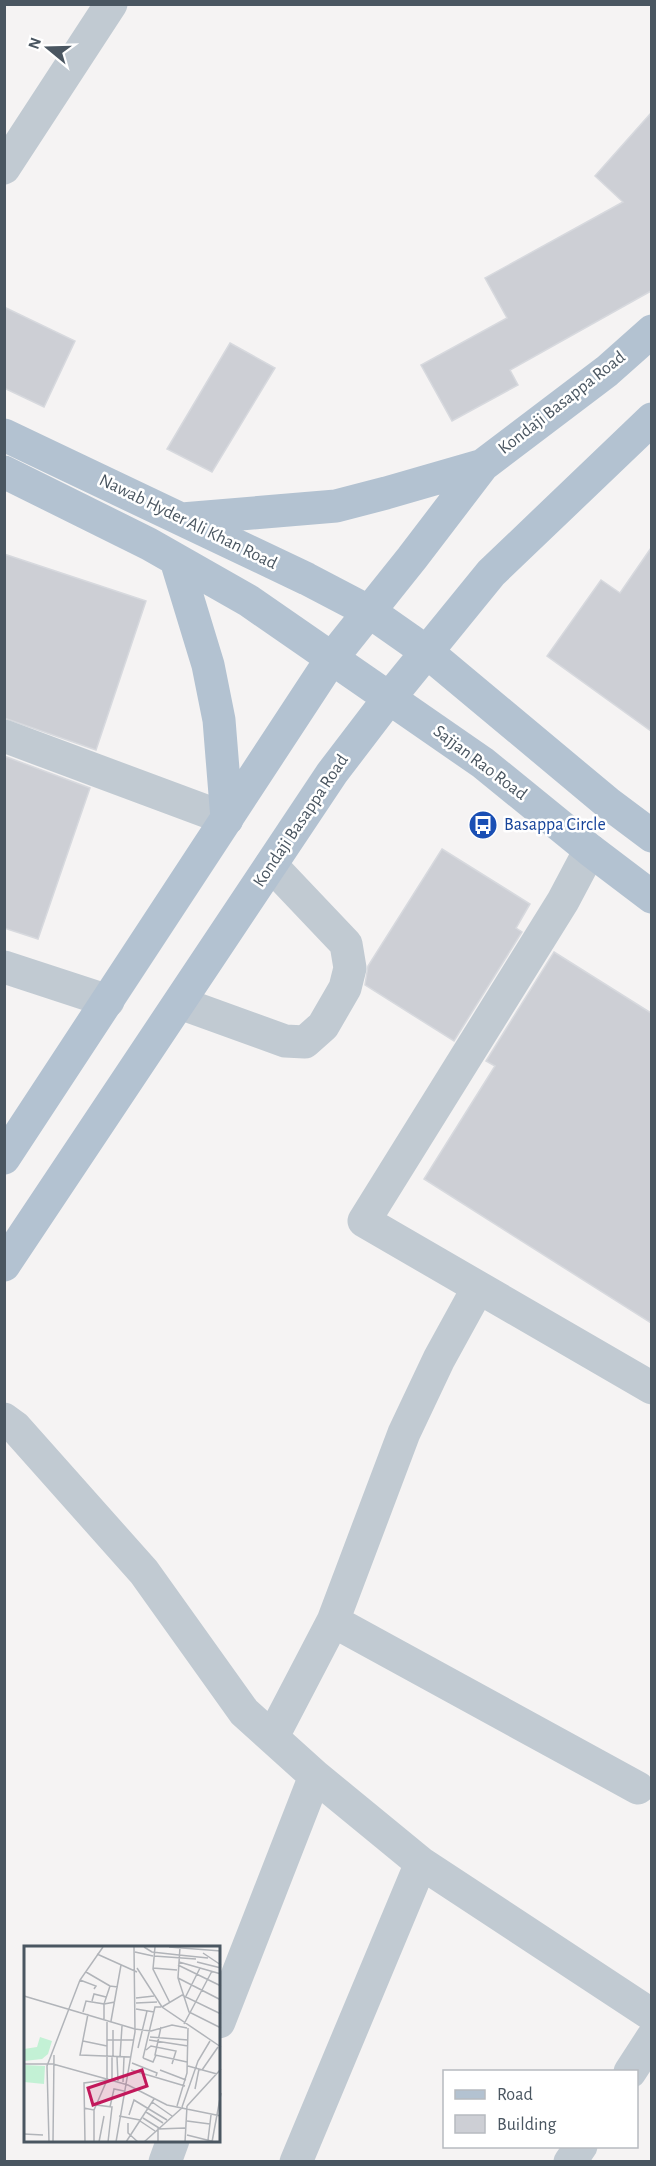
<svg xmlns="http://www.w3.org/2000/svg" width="656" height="2166" font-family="'Alegreya Sans',sans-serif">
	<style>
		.building { fill: #cdcfd5; stroke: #d7d9de; stroke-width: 1.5 }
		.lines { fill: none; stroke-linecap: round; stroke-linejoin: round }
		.minor { stroke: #c1cad2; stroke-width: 33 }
		.major { stroke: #b3c2d1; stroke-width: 33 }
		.labels { text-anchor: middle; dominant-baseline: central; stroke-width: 5; stroke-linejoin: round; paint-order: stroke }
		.street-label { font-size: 18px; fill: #4a5661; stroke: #fff }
		.transit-label { font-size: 18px; fill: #164399; stroke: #fff; text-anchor: start }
		.inset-road { fill: none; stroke: #b1b4b9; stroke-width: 1.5 }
		.view { fill: #c2185b; fill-opacity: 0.15; stroke: #c2185b; stroke-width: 3 }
		.inset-edge { fill: none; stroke: #4a5661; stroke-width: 3 }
	</style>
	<rect width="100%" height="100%" fill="#f5f3f3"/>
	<path class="building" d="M651,113V291L510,370L518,385L452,421L421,365L507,318L485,278L623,202L595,176Z
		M4,307L75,341L44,407L4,388Z
		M230,343L275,368L212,472L167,449Z
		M651,548V731L547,656L601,580L620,593Z
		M4,554L146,601L96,750L4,718Z
		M4,756L90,788L38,939L4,928Z
		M442,849L530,904L516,928L522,932L454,1041L365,985L368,966Z
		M554,952L651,1013V1323L424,1179L495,1066L486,1061Z"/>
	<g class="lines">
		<path class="minor" d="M4,168L111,4
			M4,736L227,819
			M590,850L563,901L364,1221L652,1388
			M4,967L108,1001
			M180,1003L285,1041L305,1042L323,1026L345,988L350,968L346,944L271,865
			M4,1419L15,1427L144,1572L244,1712L315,1776L421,1863L652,2015
			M333,1621L638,1788
			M273,1736L333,1621L404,1433L439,1359L478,1288
			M219,2022L315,1776
			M630,2072L652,2038
			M165,2162L173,2140
			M296,2162L421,1863
			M570,2162L581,2146"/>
		<path class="major" d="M4,435L307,579L370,612L427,652L608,803L652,836
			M4,472L149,544L249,601L483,763L590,850L652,897
			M182,519L336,506L386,493L483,465
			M176,560L208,665L219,720L227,819
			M4,1158L332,658L412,558L483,465L607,371L652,331
			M4,1265L332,773L390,697L491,573L652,419"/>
	</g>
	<defs>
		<g id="bus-disc" transform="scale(1.5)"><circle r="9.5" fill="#1a4fb4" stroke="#fff"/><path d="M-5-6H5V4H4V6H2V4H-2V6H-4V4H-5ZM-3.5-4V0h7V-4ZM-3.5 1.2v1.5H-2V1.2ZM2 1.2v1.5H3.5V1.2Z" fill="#fff"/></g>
	</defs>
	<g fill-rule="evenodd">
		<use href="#bus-disc" x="483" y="825"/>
	</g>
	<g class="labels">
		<g class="street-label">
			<text transform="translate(562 403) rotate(-38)">Kondaji Basappa Road</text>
			<text transform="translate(188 522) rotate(26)">Nawab Hyder Ali Khan Road</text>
			<text transform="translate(480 763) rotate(37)">Sajjan Rao Road</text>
			<text transform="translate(301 821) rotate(-56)">Kondaji Basappa Road</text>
		</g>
		<g class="transit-label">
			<text x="504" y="825">Basappa Circle</text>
		</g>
	</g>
	<g transform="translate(24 1946)">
		<rect width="196" height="196" fill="#f5f3f3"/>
		<path d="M16,91L28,95L24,108L18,113L0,115V103L13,101ZM0,119L21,120L20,138L0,136Z" fill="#c3f1d5"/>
		<path class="inset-road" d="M120,1L128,6L155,9M131,1L129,23L146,57M145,1L197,5M156,1L154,32L165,66L197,82M111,6L129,10M179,7L197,19M73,8L113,26M155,9L184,12M130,10L172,13M155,16L197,28M173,16L197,22M154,19L197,40M113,22L138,61L197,101M129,22L153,24M62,26L86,40M154,32L197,54M56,34L72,40L70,43M0,50L111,83M162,50L176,22M112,52L130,50M68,55L70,48L82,51M91,56L80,58L86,40L94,41M112,57L133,56M138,61L158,49L197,68M112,63L130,66M59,66L62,55L80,58V73M64,68L56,109L106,111M87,75L97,19M160,78L188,25M137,81L131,109L163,116M111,83L127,85L148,79L163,82M126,91L164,94M83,94H109M125,94L164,100M59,95L83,100M114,102L123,65M122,104L127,100L152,105L148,118M89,111V84M93,111L94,135M96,111L98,80M119,112L131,61H137M119,112L129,116L132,109M108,117L133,127L132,130M0,118H29L104,139L143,159L197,170M164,120L193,128M107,124L161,140M136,124L162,134M178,124L194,101M88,134V111M99,136L100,111M171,143L175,123M128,156L148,170M72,159L88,161L84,196M153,160L163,127L164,82M163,160L197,123M86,161L90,143L100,145M158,161L174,115L186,95M60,162L70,164V196M70,164L83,134V76M122,166L139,177M105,169L110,154L143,174M95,170L116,174M119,172L135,182M116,175L131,185M163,175L186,178M104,177V187L114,196M0,188L19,189M163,189L191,196M184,194L187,169M25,196L23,120L56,34L79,1M29,196L30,109M61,196L60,137L83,134M75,196L80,170M92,196L111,86L110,1M102,196L130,153M120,196L159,161M134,196V183L161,182M161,196L163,160M188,196L197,147"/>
		<path class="view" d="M118,124L123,140L69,159L64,142Z"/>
		<rect width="196" height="196" class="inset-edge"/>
	</g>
	<rect width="656" height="2166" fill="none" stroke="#4a5661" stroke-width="12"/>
	<rect x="443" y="2070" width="195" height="78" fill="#ffffff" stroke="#b7bbc0" stroke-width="1.5"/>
	<rect x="455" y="2090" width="30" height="9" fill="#b3c2d1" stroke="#b7bbc0" stroke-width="1.5"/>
	<text x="497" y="2100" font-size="18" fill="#4a5661">Road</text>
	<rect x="455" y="2115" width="30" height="18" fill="#cdcfd5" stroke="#b7bbc0" stroke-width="1.5"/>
	<text x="497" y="2130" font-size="18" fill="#4a5661">Building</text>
	<g transform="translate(48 48) rotate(289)" stroke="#ffffff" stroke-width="4.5" paint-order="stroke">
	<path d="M0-4.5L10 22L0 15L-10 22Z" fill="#4a5661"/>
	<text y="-9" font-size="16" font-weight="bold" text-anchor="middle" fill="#4a5661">N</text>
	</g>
</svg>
